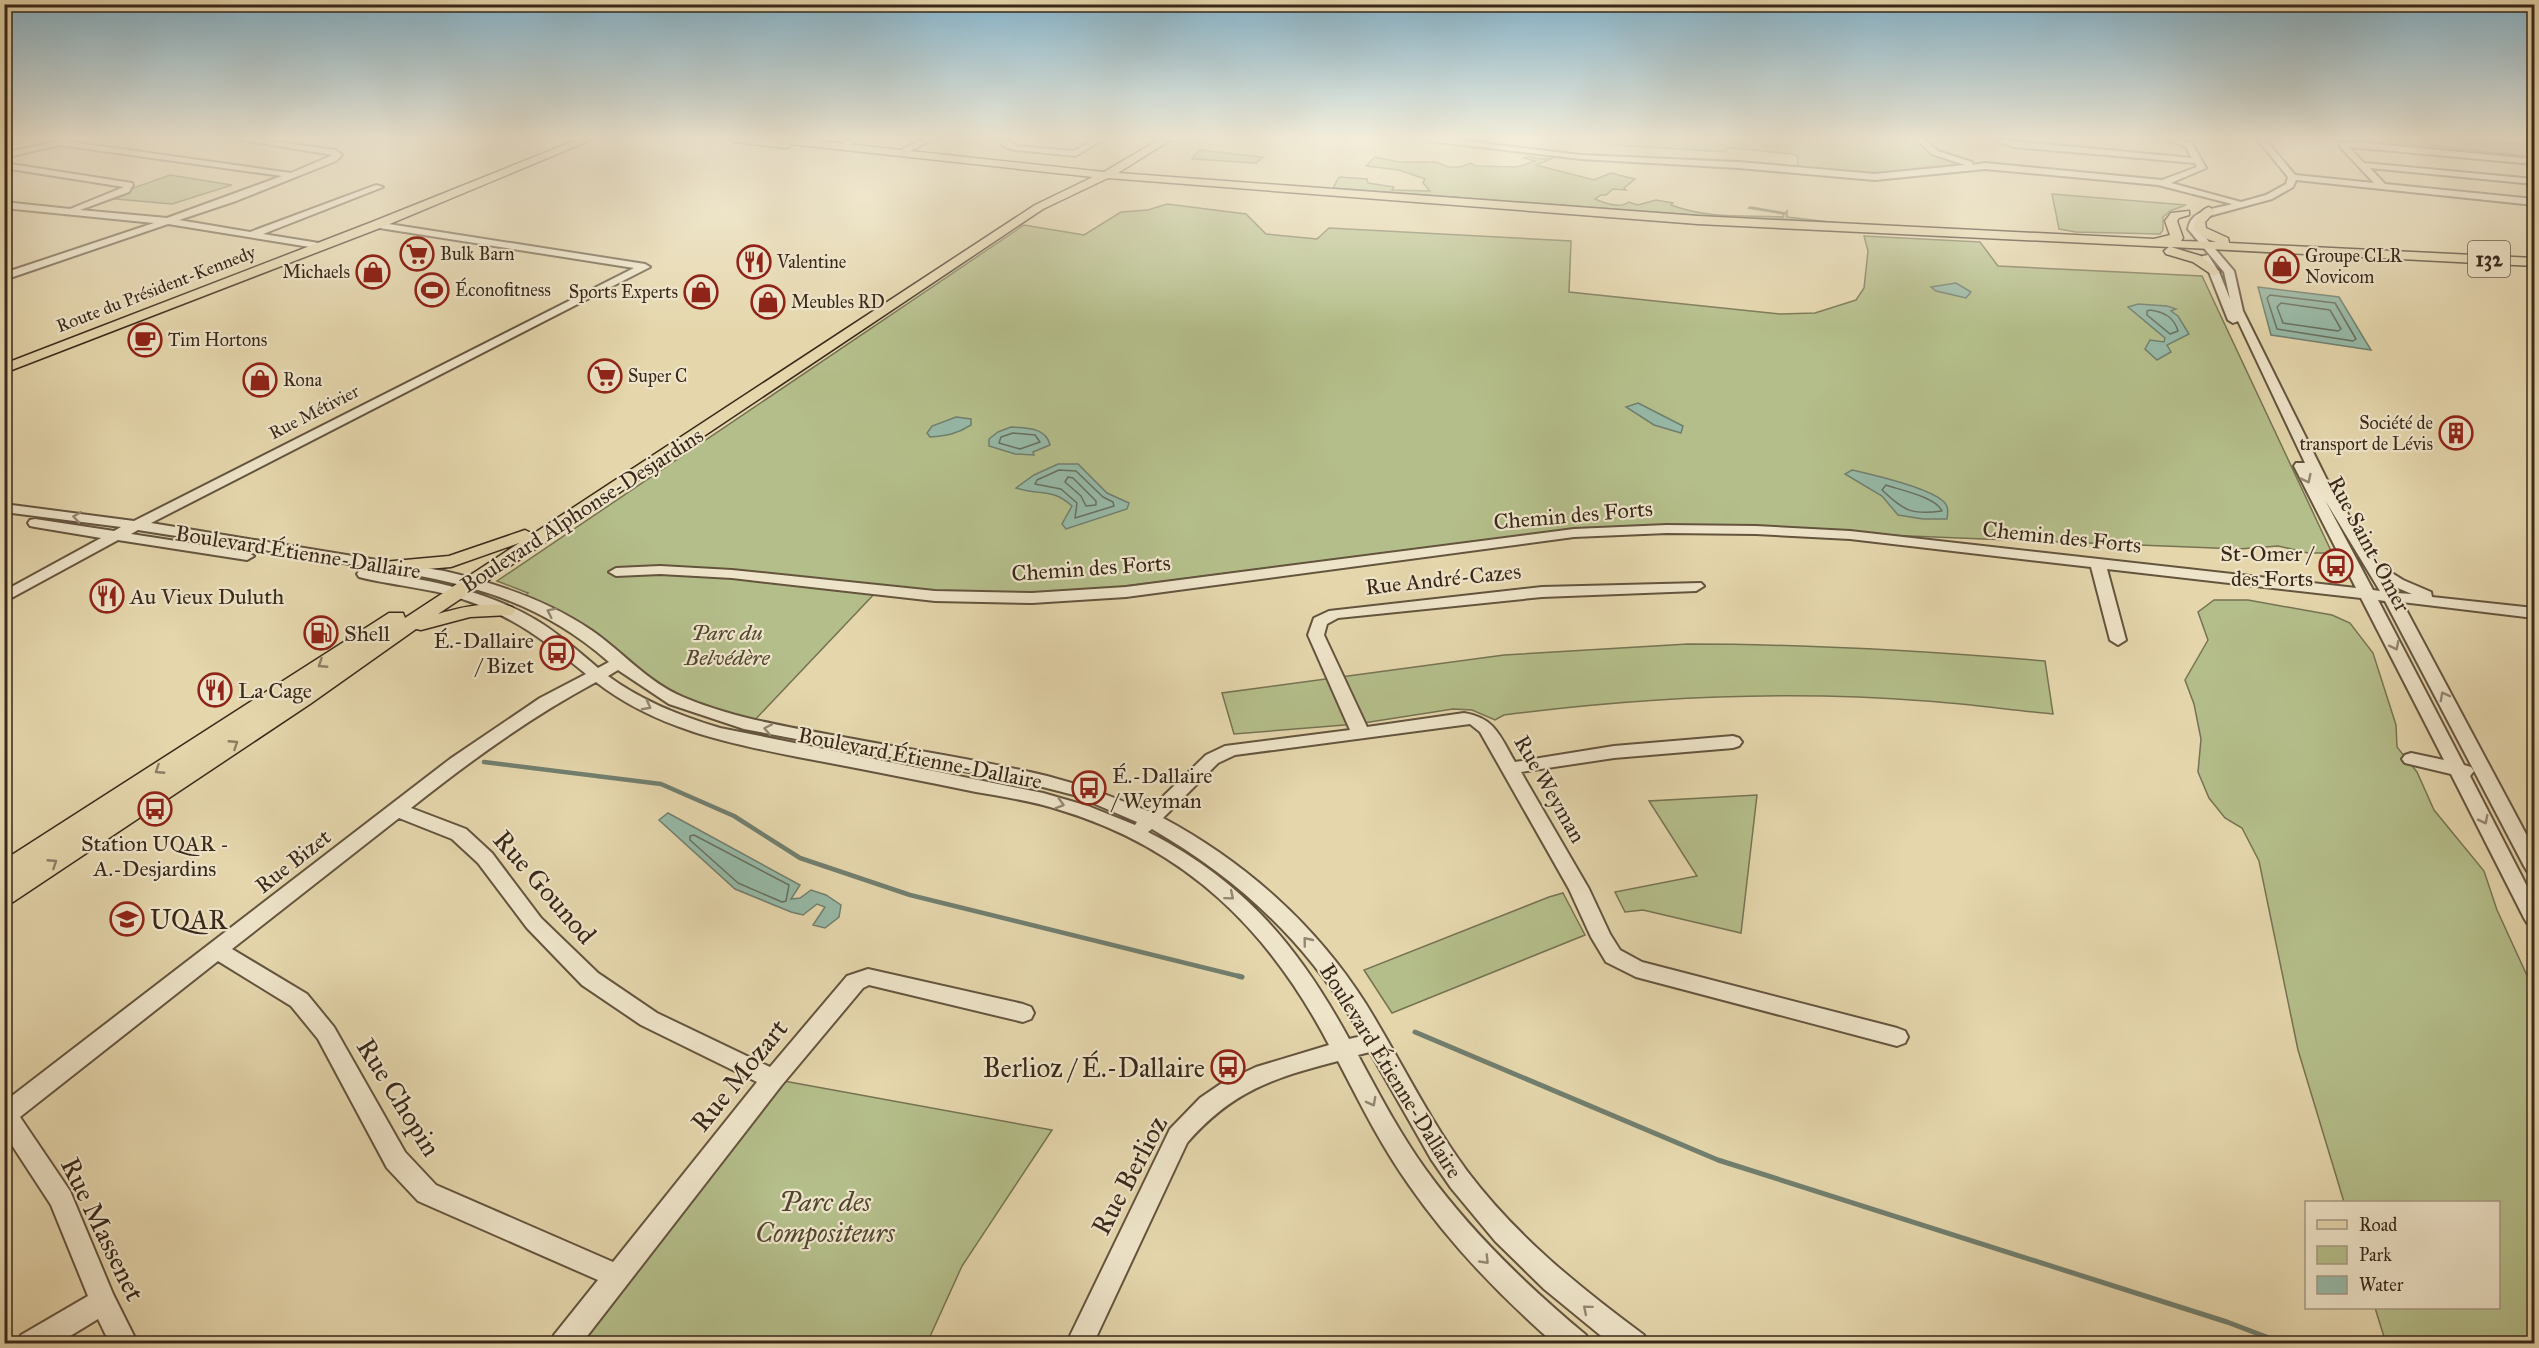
<svg xmlns="http://www.w3.org/2000/svg" width="2539" height="1348" font-family="'IM FELL Great Primer',serif">
	<style>
		.green { fill: #b4be8a; stroke: #767352; stroke-width: 1.5 }
		.water { fill: #96b9a7; stroke: #717f6f; stroke-width: 1.5 }
		.lines { fill: none; stroke-linecap: round; stroke-linejoin: round }
		.shore { stroke: #687060; stroke-width: 1.5 }
		.stream-far1 { stroke: #717f6f; stroke-width: 4.5 }
		.stream { stroke: #717f6f; stroke-width: 5 }
		.minor-casing { stroke: #64543e; stroke-width: 4 }
		.major-casing { stroke: #39281a; stroke-width: 3 }
		.minor { fill: #eee4c9; fill-rule: evenodd }
		.major { fill: #e5d6ac; fill-rule: evenodd }
		.oneway { stroke: #948672 }
		.oneway2 { stroke: #8f7f63 }
		.labels { text-anchor: middle; dominant-baseline: central; stroke-width: 4.5; stroke-linejoin: round; paint-order: stroke }
		.far-poi-label { font-size: 18px; fill: #39281a; stroke: #eee4c9; text-anchor: start }
		.far-street-label { font-size: 18px; fill: #39281a; stroke: #eee4c9 }
		.shield { fill: #eee4c9; stroke: #6f604e; stroke-width: 1.5 }
		.shield-label { font-size: 21px; font-weight: bold; fill: #39281a }
		.street-label { font-size: 22px; fill: #39281a; stroke: #eee4c9 }
		.poi-label { font-size: 22px; fill: #39281a; stroke: #eee4c9; text-anchor: start }
		.park-label { font-size: 22px; font-style: italic; fill: #524630; stroke: #eee4c9 }
		.near-street-label { font-size: 27px; fill: #39281a; stroke: #eee4c9 }
		.near-poi-label { font-size: 27px; fill: #39281a; stroke: #eee4c9; text-anchor: start }
		.near-park-label { font-size: 27px; font-style: italic; fill: #524630; stroke: #eee4c9 }
	</style>
	<rect width="100%" height="100%" fill="#e5d6ac"/>
	<filter id="stains"><feTurbulence type="fractalNoise" baseFrequency=".00333" numOctaves="4"/><feColorMatrix values="0 0 0 0 .2 0 0 0 0 .09 0 0 0 0 .02 0 0 0 .5 -.17"/></filter>
	<radialGradient id="worn" r=".72"><stop offset=".6" stop-color="#630" stop-opacity="0"/><stop offset="1" stop-color="#630" stop-opacity=".3"/></radialGradient>
	<path class="green" d="M1570,139H1916L1917,143L1931,153L1961,165L1876,175L1797,168L1798,156L1792,154L1733,148L1727,149L1726,152L1615,145L1612,142Z
		M2366,139C2423,139 2478,139 2534,145V157Z
		M1199,150L1263,157L1256,163L1192,159Z
		M1528,156L1541,159L1553,158L1536,165L1594,180L1611,173L1635,179L1624,188L1626,190L1613,189L1606,195H1601L1595,199C1604,203 1620,209 1629,202L1638,205L1656,200L1673,203L1671,205C1708,219 1744,215 1783,217L1784,214L1748,208L1751,207L1785,213L1787,211V217L1847,224L1839,226L1333,188L1339,177L1367,179L1368,183L1394,187L1392,190L1430,191L1423,183L1425,179L1399,170L1366,166L1375,157L1399,162H1436L1448,167H1460L1471,163L1475,166L1517,167L1535,161L1524,158Z
		M170,175L232,185L172,204L105,198Z
		M2052,194L2186,205L2170,211L2163,217V230L2160,234L2076,232L2059,229Z
		M1167,204L1246,214L1266,234L1317,239L1329,228L1571,241L1569,292L1780,314L1815,313L1856,300L1864,288L1868,251L1864,236L1980,242L1998,266L2202,276L2332,553H2308L2278,546L2239,549L1656,526L1556,531L1118,587L1033,594L878,590L750,725L675,700L520,599L528,593L497,581L1024,225L1084,235L1121,212L1148,210Z
		M2214,600H2248L2332,615L2350,623L2373,653L2396,725L2397,747L2417,772L2434,810L2484,871L2497,910L2534,991V1343H2386L2375,1308H2498V1202H2344L2298,1050L2259,861L2242,828L2225,818L2209,798L2198,772L2201,739L2194,704L2185,680L2208,640L2198,612Z
		M1688,644C1808,644 1926,651 2045,661L2053,714C2011,710 1969,704 1926,701C1786,690 1644,697 1504,715L1495,720L1472,710L1453,709L1357,724L1234,734L1222,693L1504,655Z
		M1757,795L1741,933L1643,910L1625,912L1615,892L1697,876L1649,801Z
		M1563,893L1585,935L1392,1013L1364,970L1549,897Z
		M773,1079L1052,1130L962,1266L927,1343L564,1344Z"/>
	<path class="water" d="M1956,283L1971,292L1966,298L1936,291L1931,287Z
		M2258,287L2339,297L2371,350L2271,335Z
		M2138,304L2167,306L2176,309L2171,311L2178,316L2189,334L2167,345L2171,352L2157,360L2145,349L2150,340L2164,342L2165,338L2128,307Z
		M1638,403L1683,426L1681,433L1654,425L1626,407Z
		M956,417L971,419V425C957,434 946,436 930,437L927,433L932,426Z
		M1011,427C1026,428 1046,427 1050,445L1033,452L1034,455L1015,454L989,446V439L998,432Z
		M1058,464H1078L1107,493L1129,503L1127,509L1066,529L1062,524L1072,506C1051,487 1040,496 1016,488L1034,475Z
		M1852,470C1874,475 1927,487 1943,501C1949,506 1948,512 1947,519H1923L1898,515L1882,496L1845,474Z
		M668,813L800,885L791,899L800,898L811,890L826,895L841,905L839,917L825,928L813,925L825,907L817,904L803,915L791,912L735,889L659,820Z"/>
	<g class="lines">
		<path class="shore" d="M2270,295L2335,303L2356,339L2353,341L2277,329L2267,298Z
			M2281,303L2330,310L2341,329L2338,331L2283,323L2277,307Z
			M2150,310C2164,312 2174,317 2178,331L2170,334L2147,315V311Z
			M1013,433L1035,435L1040,442L1020,449L999,443L1001,437Z
			M1059,470L1076,471L1103,497L1113,502L1114,506L1075,518L1077,503L1061,489L1035,484L1037,480Z
			M1068,477L1073,478L1096,501V505L1086,506L1081,496L1065,482Z
			M1886,485C1900,490 1936,497 1942,511C1910,515 1905,511 1882,490Z
			M694,835L789,885L786,901L782,902L738,883L690,840V836Z"/>
		<path class="stream-far1" d="M484,762L661,784L734,816L800,858L910,895L1242,977"/>
		<path class="stream" d="M1238,976L1242,977
			M1415,1032L1718,1160L2227,1322L2285,1344"/>
		<g class="minor-casing">
			<path id="minor" d="M69,139L71,142L291,173L333,155L235,139H256L335,150L342,155L336,161L236,201L179,220L250,232L376,185L383,187L263,234L325,244V248L322,249L168,224L4,280V273L154,223L4,208V202L70,209L124,187L4,168V163L132,183L133,185L129,192L80,210L167,218L282,176L59,145L4,158V153Z
				M851,139H861L845,148L838,146Z
				M923,139H933L902,155L895,153Z
				M997,139H1006L1017,146L1074,151L1095,139H1104L1075,156L1015,150L1005,147Z
				M1425,139H1448L1581,155L1739,162L1875,174L1965,165L1932,154L1916,139H1924L1938,151L1972,162L1973,165L1985,163L2162,180L2197,167L2195,163L2014,147L1991,139L2192,158L2185,146L2164,139L2191,142L2206,168L2171,183L2241,202L2266,195L2286,184L2288,177L2257,139H2265L2295,175L2374,183L2340,147V143L2355,142L2534,159V164L2349,147L2364,163L2534,179V184L2370,168L2385,184L2534,199V205L2296,180L2293,187L2272,199L2202,218L2199,222L2198,229L2234,271L2243,311L2326,478L2379,565L2403,580L2431,592L2432,597L2534,608V618L2402,602L2534,849V873L2527,871L2524,866L2385,601L2378,600L2464,765L2471,767L2474,771L2470,776L2534,900V925L2527,923L2524,918L2451,774L2405,763L2402,759L2405,755L2411,753L2444,760L2361,598L2107,569L2126,640L2118,645L2110,640L2091,567L1850,539L1756,534L1667,533L1574,537L1126,597L1032,603L935,601L732,578L660,574L616,576L609,572L616,568L660,566L732,570L935,591L1032,593L1126,587L1574,529L1667,525L1756,526L1850,531L2356,588L2294,466L2296,463H2305L2238,321L2233,323L2228,320L2209,272L2199,257L2208,255L2219,272L2230,299L2224,272L2188,229C2191,209 2215,209 2232,204L2158,185L1985,169L1875,180L1739,168L1581,159L1429,141ZM2325,500L2380,591L2373,590ZM2392,585L2393,586L2412,594L2396,593Z
				M2523,139H2534V142L2524,141Z
				M376,222L645,264L650,267L151,523L444,571C495,583 547,600 591,630C622,651 647,682 683,697C730,717 782,726 832,735C904,749 976,759 1047,776L1086,787L1148,811L1206,755L1225,746L1350,730L1308,635L1314,618L1329,611L1542,587L1701,583L1704,586L1696,591L1542,597L1338,618L1327,624L1324,635L1367,727L1464,713C1495,718 1500,736 1515,762L1614,746L1733,736L1739,738L1742,742L1739,746L1733,748L1614,758L1521,772L1589,889L1610,934L1620,950L1642,962L1897,1028L1905,1031L1908,1037L1905,1043L1897,1046L1636,977L1606,962L1591,937L1569,889L1480,732L1470,724L1235,755L1218,763L1163,818C1245,862 1316,925 1366,1004C1400,1059 1428,1118 1467,1171C1516,1236 1579,1287 1644,1335L1647,1344H1611L1544,1289L1495,1241L1451,1188L1431,1159L1370,1052L1358,1055C1379,1094 1400,1134 1426,1170C1471,1232 1526,1285 1586,1335L1589,1344H1555C1500,1296 1450,1244 1409,1185C1381,1146 1360,1103 1338,1061C1273,1078 1232,1091 1187,1143L1093,1344H1066L1170,1129L1200,1098L1222,1083L1256,1067L1329,1045C1269,930 1186,848 1060,810C1033,801 1004,797 976,792C917,780 857,768 798,757C727,743 655,728 596,682C529,718 469,762 411,808L466,829L492,853L541,918L598,973L657,1013L770,1067L847,976L868,969L1023,1004L1031,1007L1034,1013L1031,1019L1023,1022L869,985L863,988L781,1086L581,1344H551L554,1335L598,1280L418,1201L387,1168L318,1039L291,1006L218,961L20,1117L70,1191L113,1294L138,1344H110L98,1319L57,1344H18L21,1335L88,1296L51,1205L4,1133V1102L450,759L540,698L586,674C541,637 504,610 446,594C417,587 387,584 359,577L357,574L359,571L364,570C423,579 484,589 536,620C558,633 578,651 598,668L609,662C524,587 439,579 332,561C267,551 203,540 138,530L131,534L247,552L254,556L247,560L118,540L4,602V591L101,538L35,527L30,526L28,523L30,520L35,519L114,531L121,527L4,512V504L134,521L634,268L373,227V223ZM618,670L669,704L744,729L1031,784L1074,795L1137,822L1135,825L1088,806L1043,793L720,728C680,716 642,701 608,676ZM399,818L452,839L478,863L527,928L582,985L641,1025L757,1082L613,1262L436,1185L405,1152L334,1027L307,994L232,949ZM1152,829C1243,882 1309,945 1362,1036L1349,1039C1299,947 1244,881 1148,832Z"/>
		</g>
		<g class="major-casing">
			<path id="major" d="M579,139H593L380,228L4,373V364L372,222Z
				M730,139H800L1104,172L1160,139H1172L1118,173L1698,216L2154,239L2170,235L2165,221L2171,213L2189,211V215L2179,218L2177,221L2183,238L2181,241L2216,242L2204,238L2194,229C2193,220 2200,210 2209,207L2215,211L2205,222L2206,228L2228,238L2229,243L2534,258V266L2171,247L2201,256L2220,272L2214,276L2193,262L2166,254L2164,251L2169,247L1698,224L1108,178L1043,209L438,614C462,607 487,601 512,607L515,611L512,615L470,617L421,630L416,629L310,704L13,902L4,904V882L9,880L4,881V860L389,613H403L405,618L519,543L451,567L390,572L383,570L381,566L383,562L449,556L525,530L533,534L1035,205L1093,177L789,144V147L785,148L735,142Z"/>
		</g>
		<use href="#minor" class="minor"/>
		<use href="#major" class="major"/>
	</g>
	<defs><path id="oneway-chevron" d="M-2-3.5L2.5 0L-2 3.5" fill="none" stroke-width="1.6" stroke-linecap="round" stroke-linejoin="round" transform="scale(1.5)"/></defs>
	<g class="oneway">
		<use href="#oneway-chevron" transform="translate(2307 479) rotate(64)"/>
		<use href="#oneway-chevron" transform="translate(77 517) rotate(-172)"/>
		<use href="#oneway-chevron" transform="translate(551 612) rotate(-154)"/>
		<use href="#oneway-chevron" transform="translate(2395 646) rotate(63)"/>
		<use href="#oneway-chevron" transform="translate(2444 696) rotate(-118)"/>
		<use href="#oneway-chevron" transform="translate(647 706) rotate(28)"/>
		<use href="#oneway-chevron" transform="translate(768 729) rotate(-169)"/>
		<use href="#oneway-chevron" transform="translate(1060 804) rotate(16)"/>
		<use href="#oneway-chevron" transform="translate(2484 820) rotate(63)"/>
		<use href="#oneway-chevron" transform="translate(1230 896) rotate(40)"/>
		<use href="#oneway-chevron" transform="translate(1307 941) rotate(-129)"/>
		<use href="#oneway-chevron" transform="translate(1372 1102) rotate(62)"/>
		<use href="#oneway-chevron" transform="translate(1485 1260) rotate(46)"/>
		<use href="#oneway-chevron" transform="translate(1587 1309) rotate(-140)"/>
	</g>
	<g class="oneway2">
		<use href="#oneway-chevron" transform="translate(322 664) rotate(147)"/>
		<use href="#oneway-chevron" transform="translate(234 744) rotate(-33)"/>
		<use href="#oneway-chevron" transform="translate(159 770) rotate(147)"/>
		<use href="#oneway-chevron" transform="translate(53 863) rotate(-33)"/>
	</g>
	<linearGradient id="sky" x2="0" y2="1"><stop stop-color="#87b6ce"/><stop offset="0.42" stop-color="#f3edda"/><stop offset="1" stop-color="#f3edda" stop-opacity="0"/></linearGradient>
	<rect width="2539" height="328" fill="url(#sky)"/>
	<defs>
		<g id="supermarket-ring" transform="scale(1.725)"><circle r="9.5" fill="#eee4c9" stroke="#8f2418" stroke-width="1.5"/><path d="M-6-5.5h2.5l.6 2H6L4.5 2H-2.5L-4.4-4H-6ZM-1.5 3.2a1.3 1.3 0 1 0 .1 0ZM3 3.2a1.3 1.3 0 1 0 .1 0Z" fill="#8f2418"/></g>
		<g id="restaurant-ring" transform="scale(1.725)"><circle r="9.5" fill="#eee4c9" stroke="#8f2418" stroke-width="1.5"/><path d="M-5-6h1v4h1v-4h1v4h1v-4h1v5L-1.5 .5V6h-2V.5L-5-1ZM5-6V6H3V1.5H1.5Q1.5-4 5-6Z" fill="#8f2418"/></g>
		<g id="shop-ring" transform="scale(1.725)"><circle r="9.5" fill="#eee4c9" stroke="#8f2418" stroke-width="1.5"/><path d="M-5-2.5h2.3a2.7 3.5 0 0 1 5.4 0H5L5.5 6h-11ZM-1.5-2.5h3a1.5 2.3 0 0 0-3 0Z" fill="#8f2418"/></g>
		<g id="stadium-ring" transform="scale(1.725)"><circle r="9.5" fill="#eee4c9" stroke="#8f2418" stroke-width="1.5"/><path d="M0-5a6.5 5 0 1 0 0 10a6.5 5 0 1 0 0-10ZM-3.5-1.8h7v3.6h-7Z" fill="#8f2418"/></g>
		<g id="cafe-ring" transform="scale(1.725)"><circle r="9.5" fill="#eee4c9" stroke="#8f2418" stroke-width="1.5"/><path d="M-5.5-4.5H6V0H3Q3 3.5 0 3.5H-2.5Q-5.5 3.5-5.5 0ZM3-3.2v2h1.7v-2ZM-6 4.5H4V6H-6Z" fill="#8f2418"/></g>
		<g id="building-ring" transform="scale(1.725)"><circle r="9.5" fill="#eee4c9" stroke="#8f2418" stroke-width="1.5"/><path d="M-4-6H4V6H1V3H-1V6H-4ZM-2.5-4.3h1.7v1.8h-1.7ZM.8-4.3h1.7v1.8H.8ZM-2.5-1h1.7V.8h-1.7ZM.8-1h1.7V.8H.8Z" fill="#8f2418"/></g>
		<g id="bus-ring" transform="scale(1.725)"><circle r="9.5" fill="#eee4c9" stroke="#8f2418" stroke-width="1.5"/><path d="M-5-6H5V4H4V6H2V4H-2V6H-4V4H-5ZM-3.5-4V0h7V-4ZM-3.5 1.2v1.5H-2V1.2ZM2 1.2v1.5H3.5V1.2Z" fill="#8f2418"/></g>
		<g id="fuel-ring" transform="scale(1.725)"><circle r="9.5" fill="#eee4c9" stroke="#8f2418" stroke-width="1.5"/><path d="M-5.5-6h7V0h2V4h1.3V-2.5L3-4.5l.8-.8L6-3V5H2.5V1h-1V6h-7ZM-4.2-4.7v3.2H.2V-4.7Z" fill="#8f2418"/></g>
		<g id="university-ring" transform="scale(1.725)"><circle r="9.5" fill="#eee4c9" stroke="#8f2418" stroke-width="1.5"/><path d="M0-5L7-2L0 1L-7-2ZM-4 1L0 2.5L4 1V4Q0 6-4 4Z" fill="#8f2418"/></g>
	</defs>
	<g fill-rule="evenodd">
		<use href="#supermarket-ring" x="417" y="254"/>
		<use href="#restaurant-ring" x="754" y="262"/>
		<use href="#shop-ring" x="2282" y="266"/>
		<use href="#shop-ring" x="373" y="272"/>
		<use href="#stadium-ring" x="432" y="290"/>
		<use href="#shop-ring" x="701" y="292"/>
		<use href="#shop-ring" x="768" y="302"/>
		<use href="#cafe-ring" x="145" y="340"/>
		<use href="#supermarket-ring" x="605" y="376"/>
		<use href="#shop-ring" x="260" y="380"/>
		<use href="#building-ring" x="2456" y="433"/>
		<use href="#bus-ring" x="2336" y="566"/>
		<use href="#restaurant-ring" x="107" y="596"/>
		<use href="#fuel-ring" x="321" y="633"/>
		<use href="#bus-ring" x="557" y="653"/>
		<use href="#restaurant-ring" x="215" y="690"/>
		<use href="#bus-ring" x="1089" y="788"/>
		<use href="#bus-ring" x="155" y="809"/>
		<use href="#university-ring" x="127" y="919"/>
		<use href="#bus-ring" x="1228" y="1067"/>
	</g>
	<g class="labels">
		<g class="far-poi-label">
			<text x="440" y="254">Bulk Barn</text>
			<text x="2305" y="256">Groupe CLR<tspan x="2305" dy="21">Novicom</tspan></text>
			<text x="777" y="262">Valentine</text>
			<text x="350" y="272" text-anchor="end">Michaels</text>
			<text x="455" y="290">Éconofitness</text>
			<text x="678" y="292" text-anchor="end">Sports Experts</text>
			<text x="791" y="302">Meubles RD</text>
			<text x="168" y="340">Tim Hortons</text>
			<text x="628" y="376">Super C</text>
			<text x="283" y="380">Rona</text>
			<text x="2433" y="423" text-anchor="end">Société de<tspan x="2433" dy="21">transport de Lévis</tspan></text>
		</g>
		<g class="far-street-label">
			<text transform="translate(156 289) rotate(-21)">Route du Président-Kennedy</text>
			<text transform="translate(314 412) rotate(-27)">Rue Métivier</text>
		</g>
		<rect class="shield" x="2468" y="241" width="42" height="36" rx="4.5"/>
		<g class="shield-label">
			<text x="2489" y="259">132</text>
		</g>
		<g class="street-label">
			<text transform="translate(582 510) rotate(-33)">Boulevard Alphonse-Desjardins</text>
			<text transform="translate(1573 515) rotate(-5)">Chemin des Forts</text>
			<text transform="translate(2062 537) rotate(6)">Chemin des Forts</text>
			<text transform="translate(2369 544) rotate(62)">Rue Saint-Omer</text>
			<text transform="translate(298 552) rotate(9)">Boulevard Étienne-Dallaire</text>
			<text transform="translate(1091 568) rotate(-4)">Chemin des Forts</text>
			<text transform="translate(1443 579) rotate(-6)">Rue André-Cazes</text>
			<text transform="translate(920 758) rotate(11)">Boulevard Étienne-Dallaire</text>
			<text transform="translate(1550 789) rotate(60)">Rue Weyman</text>
			<text transform="translate(293 861) rotate(-38)">Rue Bizet</text>
			<text transform="translate(1391 1071) rotate(58)">Boulevard Étienne-Dallaire</text>
		</g>
		<g class="poi-label">
			<text x="2313" y="553" text-anchor="end">St-Omer /<tspan x="2313" dy="25">des Forts</tspan></text>
			<text x="130" y="596">Au Vieux Duluth</text>
			<text x="344" y="633">Shell</text>
			<text x="534" y="640" text-anchor="end">É.-Dallaire<tspan x="534" dy="25">/ Bizet</tspan></text>
			<text x="238" y="690">La Cage</text>
			<text x="1112" y="775">É.-Dallaire<tspan x="1112" dy="25">/ Weyman</tspan></text>
			<text x="155" y="843" text-anchor="middle">Station UQAR -<tspan x="155" dy="25">A.-Desjardins</tspan></text>
		</g>
		<g class="park-label">
			<text x="727" y="632">Parc du<tspan x="727" dy="25">Belvédère</tspan></text>
		</g>
		<g class="near-street-label">
			<text transform="translate(545 887) rotate(49)">Rue Gounod</text>
			<text transform="translate(739 1075) rotate(-51)">Rue Mozart</text>
			<text transform="translate(399 1097) rotate(58)">Rue Chopin</text>
			<text transform="translate(1129 1175) rotate(-62)">Rue Berlioz</text>
			<text transform="translate(103 1229) rotate(64)">Rue Massenet</text>
		</g>
		<g class="near-poi-label">
			<text x="150" y="919">UQAR</text>
			<text x="1205" y="1067" text-anchor="end">Berlioz / É.-Dallaire</text>
		</g>
		<g class="near-park-label">
			<text x="825" y="1201">Parc des<tspan x="825" dy="31">Compositeurs</tspan></text>
		</g>
	</g>
	<rect width="2539" height="1348" fill="none" stroke="#e5d6ac" stroke-width="24"/>
	<rect x="6" y="6" width="2527" height="1336" fill="none" stroke="#39281a" stroke-width="3"/>
	<rect x="12" y="12" width="2515" height="1324" fill="none" stroke="#39281a" stroke-width="1.5"/>
	<rect x="2305" y="1201" width="195" height="108" fill="#eee4c9" stroke="#a69983" stroke-width="1.5"/>
	<rect x="2317" y="1220" width="30" height="9" fill="#e5d6ac" stroke="#a69983" stroke-width="1.5"/>
	<text x="2359" y="1231" font-size="18" fill="#39281a">Road</text>
	<rect x="2317" y="1246" width="30" height="18" fill="#b4be8a" stroke="#a69983" stroke-width="1.5"/>
	<text x="2359" y="1261" font-size="18" fill="#39281a">Park</text>
	<rect x="2317" y="1276" width="30" height="18" fill="#96b9a7" stroke="#a69983" stroke-width="1.5"/>
	<text x="2359" y="1291" font-size="18" fill="#39281a">Water</text>
	<rect width="100%" height="100%" filter="url(#stains)"/>
	<rect width="100%" height="100%" fill="url(#worn)"/>
</svg>
